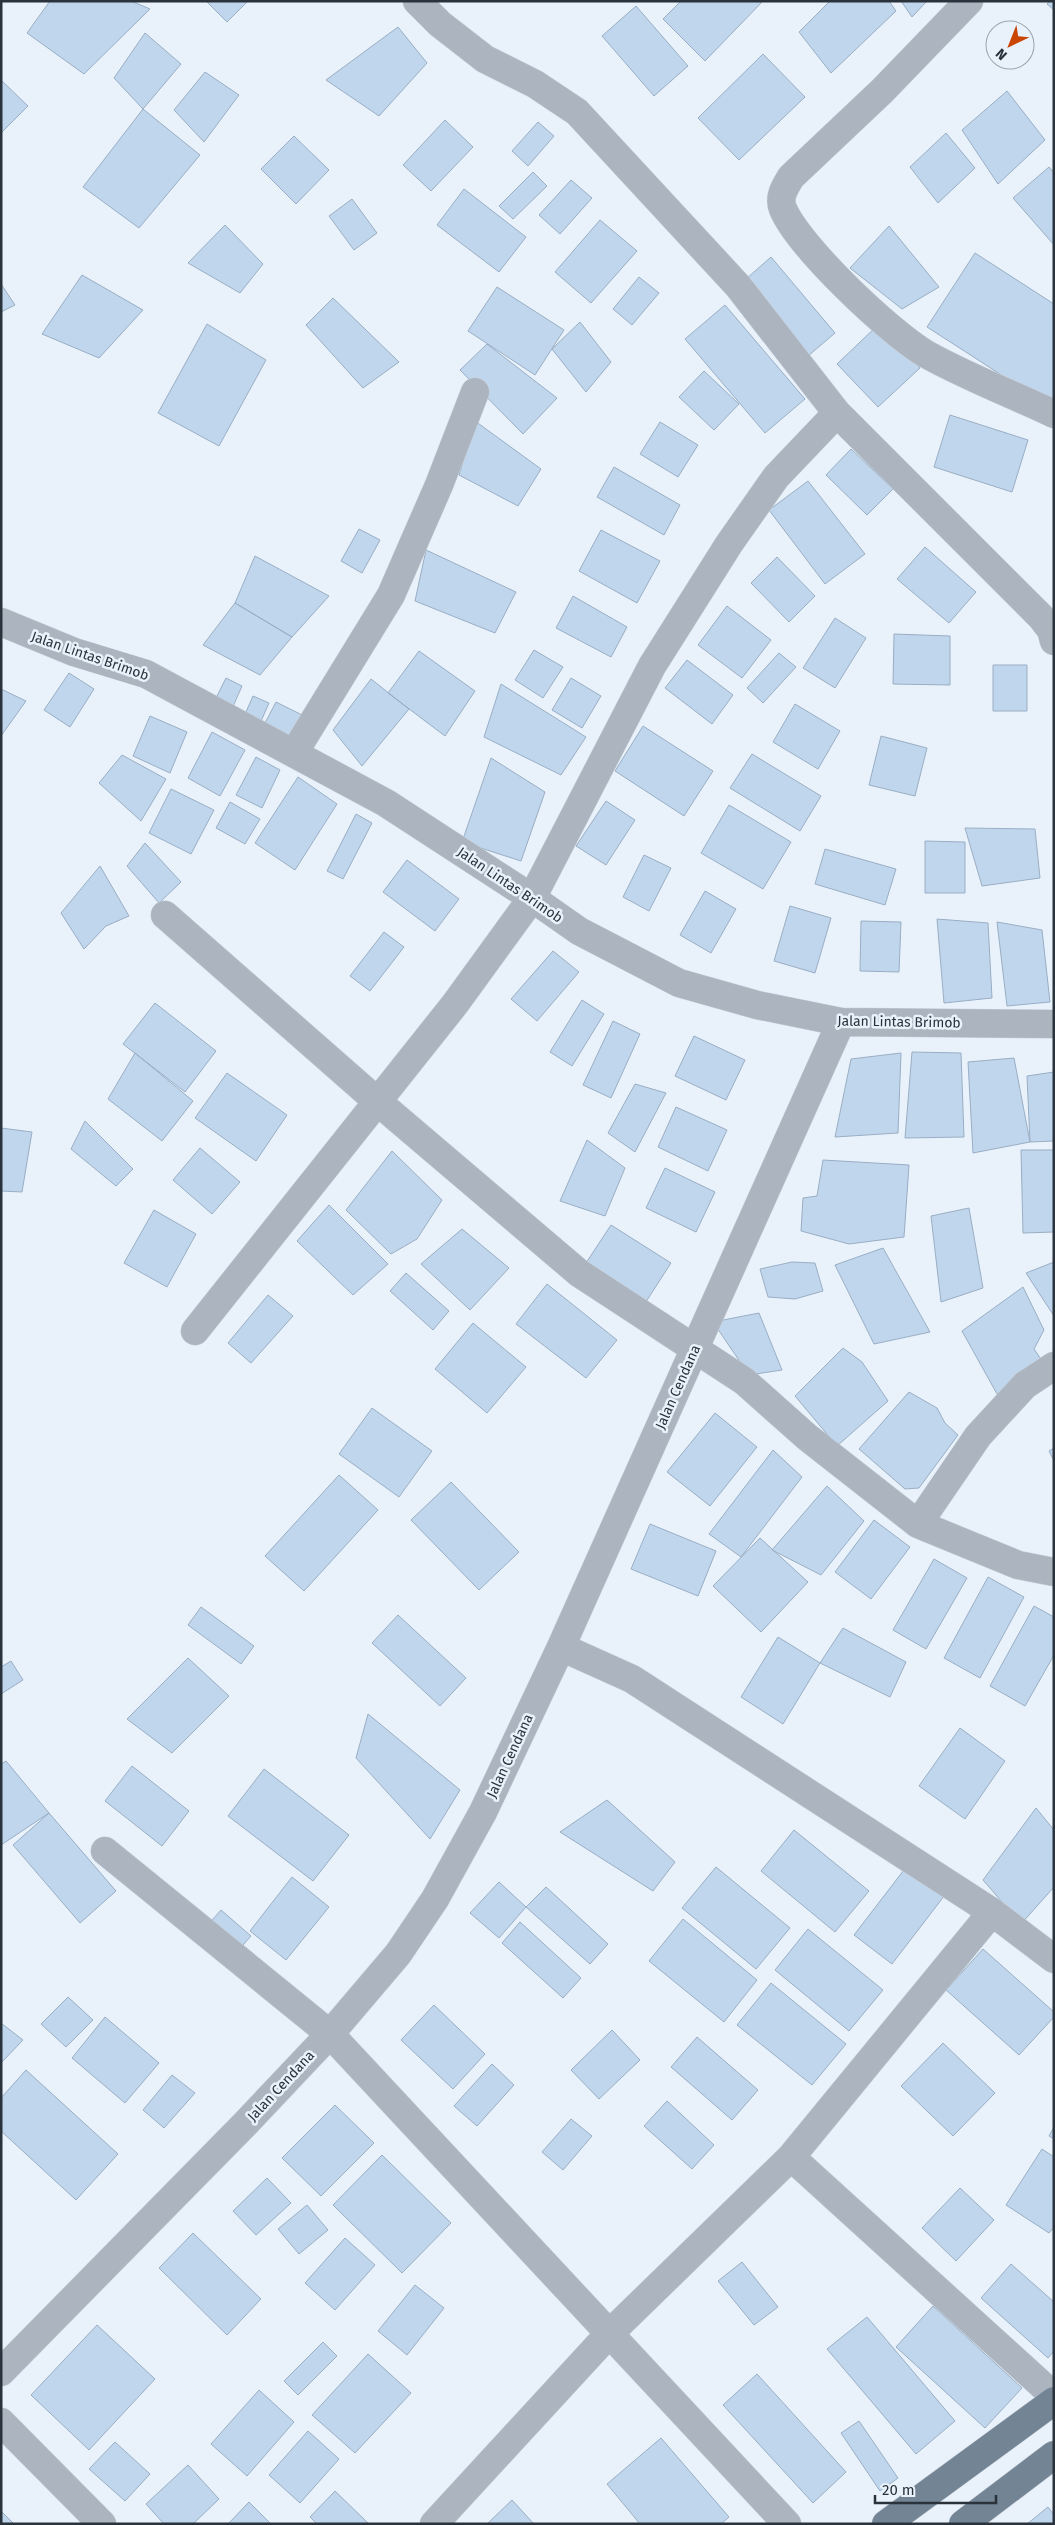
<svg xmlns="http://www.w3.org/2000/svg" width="1055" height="2525" font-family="'Fira Sans',sans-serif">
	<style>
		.building { fill: #c0d6ed; stroke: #99aec4 }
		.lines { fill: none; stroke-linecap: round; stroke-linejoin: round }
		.minor-casing { stroke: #c7cfd8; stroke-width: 29 }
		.major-casing { stroke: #c7cfd8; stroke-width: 29 }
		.minor { stroke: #acb5bf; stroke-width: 28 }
		.major { stroke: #738495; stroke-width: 28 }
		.labels { text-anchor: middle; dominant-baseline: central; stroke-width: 5; stroke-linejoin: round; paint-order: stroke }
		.street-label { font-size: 14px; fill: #2a323b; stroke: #e9f2fb }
	</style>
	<rect width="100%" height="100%" fill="#e9f2fb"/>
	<path class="building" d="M50,1H131L150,9L84,74L27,33Z
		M206,1H248L227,22Z
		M681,1H763L705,61L663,19Z
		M830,1H889L896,11L831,73L799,32Z
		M901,1H927L912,17Z
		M1050,1H1054V10L1047,4Z
		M636,6L688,66L654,96L602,36Z
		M398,27L427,63L379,116L326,80Z
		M145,33L181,64L143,109L114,78Z
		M763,54L805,97L739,160L698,118Z
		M205,72L239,95L204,142L174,110Z
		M1,80L28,106L1,133Z
		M1007,91L1045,140L998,184L962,130Z
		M143,109L200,155L139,228L83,187Z
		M445,120L473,147L431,191L403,165Z
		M538,122L554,136L528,166L512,151Z
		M946,133L975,168L938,203L910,167Z
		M294,136L329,170L296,204L261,169Z
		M1049,167L1054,173V245L1013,198Z
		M533,172L547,186L513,219L499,206Z
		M571,180L592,198L560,234L539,215Z
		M464,189L526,237L499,272L437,225Z
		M352,199L377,233L354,250L329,216Z
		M600,220L637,251L591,303L555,272Z
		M225,225L263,264L240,293L188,263Z
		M889,226L939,287L902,309L850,268Z
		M975,253L1054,304V396L1048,405L927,327Z
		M771,257L835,333L801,362L738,286Z
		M82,275L143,310L99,358L42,334Z
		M639,277L659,293L632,325L613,309Z
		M1,284L15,305L1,312Z
		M497,287L564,330L535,375L468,331Z
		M333,298L399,362L363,388L306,325Z
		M725,305L805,399L765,433L685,339Z
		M580,322L611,362L586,392L552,349Z
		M207,324L266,360L219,446L158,413Z
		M879,324L920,368L878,407L837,364Z
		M487,344L557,398L523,434L460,370Z
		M704,371L739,404L714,430L679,397Z
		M950,415L1028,440L1012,492L934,467Z
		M475,421L541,469L518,506L459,475Z
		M660,422L698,445L678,477L640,454Z
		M851,449L893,489L867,515L826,475Z
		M614,467L680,505L664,535L597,497Z
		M808,481L865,554L825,584L769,510Z
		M359,529L380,540L362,573L341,561Z
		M601,530L660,561L637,603L579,571Z
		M925,547L976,592L949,623L897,579Z
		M426,550L516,592L495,633L415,601Z
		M255,556L329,596L292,637L235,603Z
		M777,557L815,596L789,622L751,583Z
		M573,596L627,627L611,657L556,628Z
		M235,603L292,637L260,675L203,645Z
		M727,606L771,640L742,678L698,645Z
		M835,618L866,638L835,688L803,668Z
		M894,634L950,636V685L893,684Z
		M534,650L563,667L543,698L515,680Z
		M419,651L475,691L445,736L388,693Z
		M779,653L796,667L763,703L747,688Z
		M687,660L733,695L712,724L665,688Z
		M993,665H1027V711H993Z
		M69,673L94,689L70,727L44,710Z
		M226,678L242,686L231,711L214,702Z
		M571,678L601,696L582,728L552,710Z
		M371,679L409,709L362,766L333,730Z
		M501,684L586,737L561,775L484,737Z
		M1,689L26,701L1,736Z
		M253,696L269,703L258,728L242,721Z
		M276,702L302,715L291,737L265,723Z
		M795,704L840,731L818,769L773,742Z
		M150,716L187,732L170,773L133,756Z
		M643,726L713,771L684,816L615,771Z
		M212,732L245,750L220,796L188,778Z
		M881,736L927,748L915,796L869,785Z
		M752,754L821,796L800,831L730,788Z
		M122,755L166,779L141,821L99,783Z
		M256,757L280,770L262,808L236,795Z
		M491,758L545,792L521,861L462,842Z
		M298,777L337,804L295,870L255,843Z
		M171,789L214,810L191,854L149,833Z
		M606,801L635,820L606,865L576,846Z
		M230,802L260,819L245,844L216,828Z
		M729,805L791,842L763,889L701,853Z
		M356,814L372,823L343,879L327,871Z
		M965,828L1035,829L1040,878L982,886Z
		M925,841L965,842V893H925Z
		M145,843L181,882L159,903L127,866Z
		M825,849L896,869L885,905L815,884Z
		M644,855L671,868L649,911L623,897Z
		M407,860L459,899L435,931L383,892Z
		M100,866L129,916L106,926L84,949L61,913Z
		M705,891L736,909L711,953L680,935Z
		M790,906L831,918L815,973L774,961Z
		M937,919L988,923L992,998L944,1003Z
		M861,921L901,922L899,972L860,971Z
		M997,922L1042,930L1050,1002L1007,1006Z
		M384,932L404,947L370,991L350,976Z
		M553,951L579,972L537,1021L511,999Z
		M582,1000L604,1014L572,1066L550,1052Z
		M155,1003L216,1051L185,1092L123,1044Z
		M613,1021L640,1034L611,1098L583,1085Z
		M694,1036L745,1060L726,1100L675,1076Z
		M912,1052L961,1053L964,1137L905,1138Z
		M135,1053L193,1101L162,1141L108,1099Z
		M901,1053L898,1133L835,1137L851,1059Z
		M1014,1058L1030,1142L973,1153L968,1062Z
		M1054,1072V1141L1030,1142L1027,1076Z
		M227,1073L287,1115L256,1161L195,1118Z
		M635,1084L666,1093L635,1152L608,1133Z
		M676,1107L727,1130L708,1171L658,1147Z
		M85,1121L133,1169L116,1186L71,1149Z
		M1,1128L32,1132L22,1192L1,1191Z
		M587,1140L625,1168L605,1216L560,1201Z
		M200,1148L240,1182L212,1214L173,1180Z
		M1021,1150H1054V1232L1023,1233Z
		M392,1151L442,1200L417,1239L391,1254L346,1210Z
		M823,1160L909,1165L904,1237L849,1244L801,1231L803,1198L817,1196Z
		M665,1168L715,1192L696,1232L646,1208Z
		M329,1205L388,1264L353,1295L297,1241Z
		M969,1208L983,1288L941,1302L931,1216Z
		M154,1210L196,1234L167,1287L124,1263Z
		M611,1225L671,1263L642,1308L582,1269Z
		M462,1229L509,1268L470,1310L421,1264Z
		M883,1248L930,1332L874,1344L835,1265Z
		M792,1262L815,1263L823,1291L795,1299L768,1297L760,1269Z
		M1054,1262V1316L1026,1273Z
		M406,1273L449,1311L433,1330L390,1291Z
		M547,1284L617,1340L586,1378L516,1324Z
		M1023,1287L1044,1330L1034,1349L1045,1365L997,1394L962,1331Z
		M268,1295L293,1316L251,1363L228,1343Z
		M759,1313L782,1370L749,1375L713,1322Z
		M473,1323L526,1367L487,1413L435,1369Z
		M843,1348L862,1362L888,1401L837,1446L795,1396Z
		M909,1392L937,1408L945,1423L958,1435L919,1488L905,1489L859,1449Z
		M372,1408L432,1451L399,1497L339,1454Z
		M715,1413L757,1447L710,1506L667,1472Z
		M1054,1448V1461L1049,1451Z
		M773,1450L802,1477L741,1557L709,1534Z
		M339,1475L378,1510L304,1591L265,1556Z
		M451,1482L519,1552L479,1590L411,1520Z
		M827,1486L864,1521L821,1575L772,1550Z
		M874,1520L910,1547L871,1599L835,1572Z
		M650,1524L716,1551L698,1596L631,1569Z
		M760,1538L808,1582L761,1632L713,1586Z
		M934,1559L967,1578L926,1649L893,1630Z
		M988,1577L1024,1597L980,1678L944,1658Z
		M1034,1606L1054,1617V1655L1025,1706L990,1686Z
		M201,1607L254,1646L241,1664L188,1625Z
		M398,1615L466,1678L440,1706L372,1643Z
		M843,1628L906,1662L890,1697L820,1663Z
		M778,1637L820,1663L783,1724L741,1697Z
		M188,1658L229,1696L172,1753L127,1719Z
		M11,1661L23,1680L1,1694V1667Z
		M368,1714L460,1790L430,1839L356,1758Z
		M960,1728L1005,1761L965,1819L919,1786Z
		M6,1761L49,1813L1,1845V1764Z
		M132,1766L189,1811L162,1846L105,1801Z
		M264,1769L349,1835L313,1881L228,1816Z
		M607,1800L675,1862L653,1891L560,1832Z
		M1036,1808L1054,1830V1887L1021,1924L983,1880Z
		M49,1813L116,1891L80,1923L13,1845Z
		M794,1830L869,1891L835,1932L761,1871Z
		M910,1862L948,1891L892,1964L854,1935Z
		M716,1867L790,1928L756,1969L682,1908Z
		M292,1877L329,1907L286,1960L250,1931Z
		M499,1882L526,1907L499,1938L470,1913Z
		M546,1887L608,1944L590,1964L526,1907Z
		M221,1910L251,1936L236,1953L206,1927Z
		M683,1919L757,1980L724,2022L649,1961Z
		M520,1922L581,1978L563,1998L502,1943Z
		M808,1929L883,1990L849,2031L775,1970Z
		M983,1949L1054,2012V2017L1019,2055L946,1990Z
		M771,1983L846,2044L812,2085L737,2025Z
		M68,1997L93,2020L66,2047L41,2024Z
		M434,2005L485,2054L453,2089L401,2040Z
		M105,2017L159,2063L125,2103L72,2058Z
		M1,2023L23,2040L1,2063Z
		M612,2030L640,2060L599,2099L571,2070Z
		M697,2037L758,2090L732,2120L671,2067Z
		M943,2043L995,2093L953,2136L901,2086Z
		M492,2064L514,2085L477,2126L454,2106Z
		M26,2070L118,2154L76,2200L1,2131V2098Z
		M172,2075L195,2093L164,2128L143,2110Z
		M667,2101L714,2145L692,2169L644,2126Z
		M335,2105L374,2143L321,2196L282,2158Z
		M571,2119L592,2136L563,2170L542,2152Z
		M1054,2127V2139L1049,2136Z
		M1042,2149L1054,2157V2227L1049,2233L1006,2205Z
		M382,2155L451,2223L402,2273L333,2205Z
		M267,2178L291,2203L256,2235L233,2211Z
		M960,2188L994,2220L956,2261L922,2228Z
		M307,2205L328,2230L299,2254L278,2229Z
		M193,2233L261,2299L227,2335L159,2268Z
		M345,2238L375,2265L335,2310L305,2283Z
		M742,2262L778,2307L754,2325L718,2281Z
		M1011,2264L1054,2302V2351L1048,2358L981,2298Z
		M415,2285L444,2308L407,2355L378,2331Z
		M933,2306L1022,2388L985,2428L896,2347Z
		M867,2317L955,2421L916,2454L827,2349Z
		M97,2325L155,2379L89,2450L31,2395Z
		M323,2342L337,2356L298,2395L284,2381Z
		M368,2354L411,2393L355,2453L312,2415Z
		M757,2374L846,2472L813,2503L723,2405Z
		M259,2390L294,2422L247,2476L211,2444Z
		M859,2421L898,2478L880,2491L841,2433Z
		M308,2431L339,2459L300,2503L269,2475Z
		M661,2438L729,2517L721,2524H640L607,2484Z
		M115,2442L150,2474L125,2501L89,2469Z
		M188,2465L219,2499L193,2524H164L146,2504Z
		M335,2491L369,2524H317L310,2517Z
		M512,2500L534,2524H487Z
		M249,2502L271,2524H228Z
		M1048,2507L1054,2515V2524H1027Z
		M1,2511L14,2524H1Z"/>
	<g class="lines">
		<g class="minor-casing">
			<path id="minor" d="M417,1L440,24L485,59L535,84L577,112L738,286L837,413L1041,617L1051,630L1054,641
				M969,1L882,91L791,177C785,187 778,197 783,209C799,247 890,333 926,354C967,377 1012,394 1054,414
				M1,622L74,652L146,674L386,803L532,898L579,931L679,983L757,1005L841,1022L1054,1024
				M294,753L391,595L439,485L475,392
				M165,915L378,1102L579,1273L744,1381L807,1437L918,1524L1018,1565L1054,1572
				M195,1331L455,1004L532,898L652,666L729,544L776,477L837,413
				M918,1524L978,1436L1025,1385L1054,1366
				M561,1647L632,1679L992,1912L1054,1959
				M105,1851L330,2034L787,2524
				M791,2157L992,1912
				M1,2372L245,2124L330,2034L398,1954L435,1899L483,1812L561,1647L841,1022
				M1,2422L102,2524
				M434,2524L608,2335L791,2157L1054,2396"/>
		</g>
		<g class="major-casing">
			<path id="major" d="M886,2524L1054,2401
				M963,2524L1054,2455"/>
		</g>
		<use href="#minor" class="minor"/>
		<use href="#major" class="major"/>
	</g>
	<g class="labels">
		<g class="street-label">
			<text transform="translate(90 656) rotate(19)">Jalan Lintas Brimob</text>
			<text transform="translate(510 885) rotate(34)">Jalan Lintas Brimob</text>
			<text transform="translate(899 1022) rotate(1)">Jalan Lintas Brimob</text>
			<text transform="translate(678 1387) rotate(-66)">Jalan Cendana</text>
			<text transform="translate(510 1756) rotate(-65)">Jalan Cendana</text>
			<text transform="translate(281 2086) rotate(-47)">Jalan Cendana</text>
		</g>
	</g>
	<rect width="1055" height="2525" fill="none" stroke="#2a323b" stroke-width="5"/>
	<g transform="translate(1010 45) rotate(223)"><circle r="24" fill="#e9f2fb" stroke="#9da5ae"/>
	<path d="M0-4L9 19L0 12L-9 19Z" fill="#ca4402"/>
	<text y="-8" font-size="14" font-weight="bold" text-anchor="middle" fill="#2a323b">N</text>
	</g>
	<path d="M875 2495v8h121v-8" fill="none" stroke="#2a323b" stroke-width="2.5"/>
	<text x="882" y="2495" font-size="15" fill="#2a323b" stroke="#e9f2fb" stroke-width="4" paint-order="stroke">20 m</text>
</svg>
